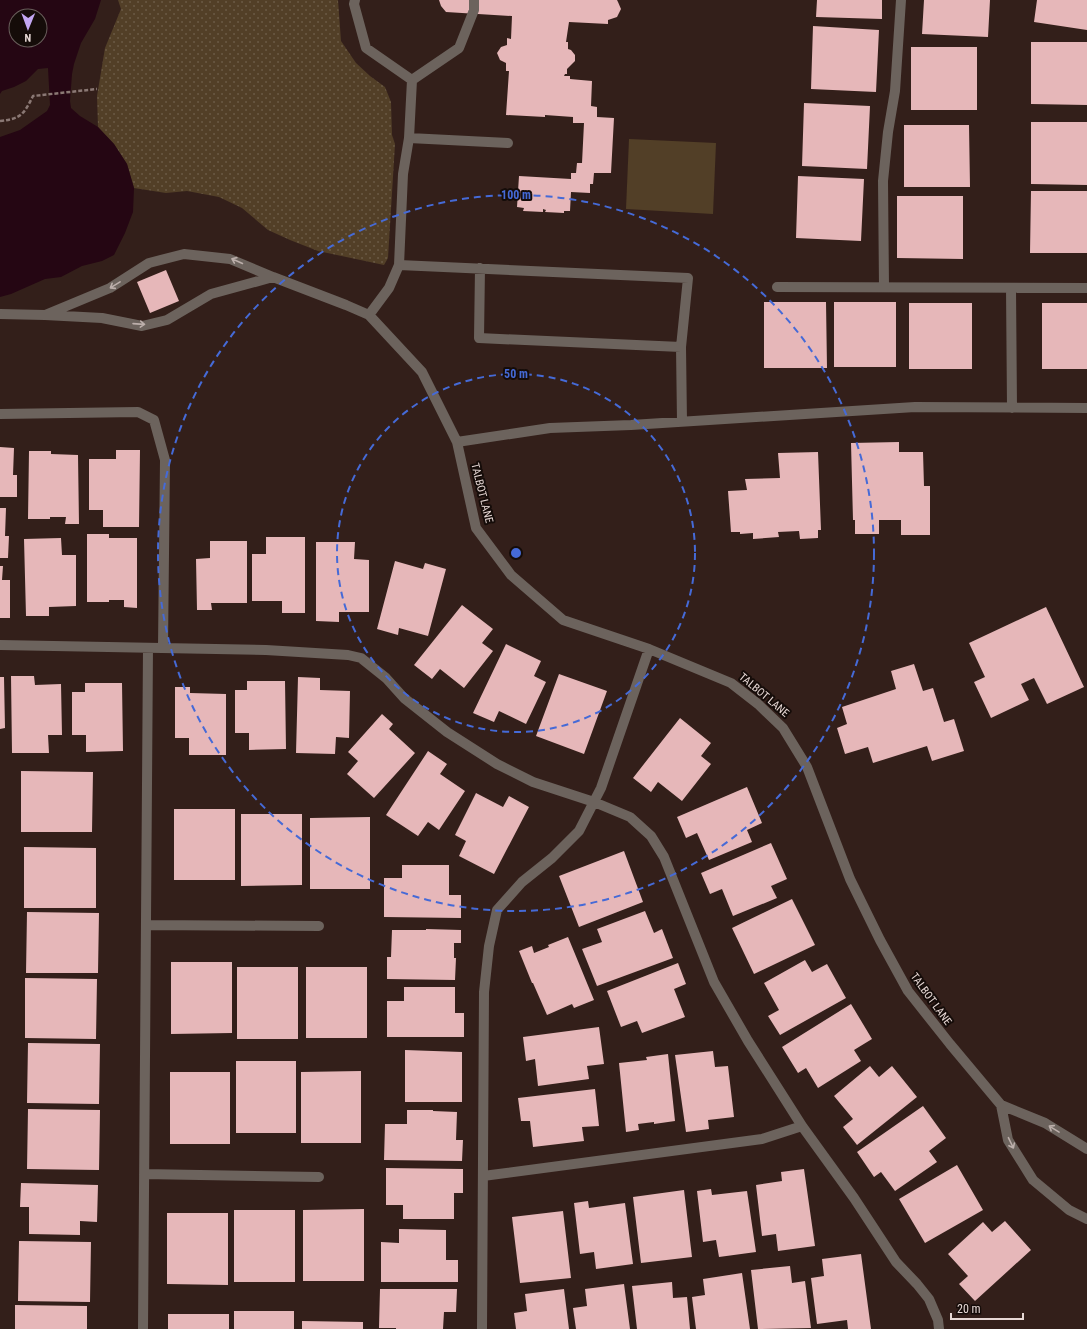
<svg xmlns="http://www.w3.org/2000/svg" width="1087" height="1329" font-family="'Roboto Condensed',sans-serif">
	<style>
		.grass { fill: url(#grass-dots) }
		.garden { fill: #523f27 }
		.water { fill: #250613; fill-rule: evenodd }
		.building { fill: #e6b7b9 }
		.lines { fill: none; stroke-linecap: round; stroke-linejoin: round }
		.path { stroke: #8a7874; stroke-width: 2.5; stroke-dasharray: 4 2; stroke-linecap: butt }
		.minor { stroke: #6c635d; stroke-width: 10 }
		.oneway { stroke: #bcafab }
		.ring { fill: none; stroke: #456ad7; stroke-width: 2; stroke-dasharray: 7 5 }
		.labels { text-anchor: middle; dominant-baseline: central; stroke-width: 4; stroke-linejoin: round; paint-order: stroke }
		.street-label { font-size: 11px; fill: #e7d8d5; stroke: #150c09 }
		.centre { fill: #456ad7; stroke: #150c09; stroke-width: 2 }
		.ring-label { font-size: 12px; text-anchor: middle; font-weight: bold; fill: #456ad7; stroke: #150c09; stroke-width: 4; stroke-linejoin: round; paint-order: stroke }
	</style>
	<defs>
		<pattern id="grass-dots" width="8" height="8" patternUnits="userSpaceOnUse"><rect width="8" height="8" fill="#523f27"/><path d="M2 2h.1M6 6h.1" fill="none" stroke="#6b5a45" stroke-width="1.8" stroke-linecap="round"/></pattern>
	</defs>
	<rect width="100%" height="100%" fill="#331f1a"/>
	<path class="grass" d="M118,0H338L341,41L356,63L370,76L385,87L391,102L392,135L395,144L388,258L384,265L318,251L290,240L268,230L242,208L219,197L187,191L166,193L134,188L127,164L114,144L98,127L97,96L105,48L121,9Z"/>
	<path class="garden" d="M629,139L716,143L713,214L626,209Z"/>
	<path class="water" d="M0,0H101L95,19L81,43L74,64L72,74L70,101L71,108L80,116L98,127L114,144L127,164L134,188L133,212L125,233L114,255L102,261L82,266L61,277L45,279L11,294L0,297V137L20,130L47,111L50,105L48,68L38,69L26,81L14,87L2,91L0,94ZM16,16H40V40H16Z"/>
	<path class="building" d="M439,0H617L618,2L621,9L617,17L608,20V24L569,22L566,42H568V49L571,50L575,55V61L567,69V74H565L564,76H570V79L592,81L591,106L597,107V117L614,118L611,173H594L593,184H590V193L571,192L570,211H564V213L545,212L546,210L543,209V212L523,211L524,208L517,207L519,176L571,179V173H576L577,163H582L584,123H573V117L545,115V117L506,115L509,71H506V63L500,60L497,53L501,47L507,45V38L511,39L512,16L446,12L441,6Z
		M817,0H882V19L816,17Z
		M924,0H990L988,37L922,34Z
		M1037,0H1087V30L1034,22Z
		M813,26L879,30L876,92L811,89Z
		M1031,42H1087V105L1031,104Z
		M911,47H977V110H911Z
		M804,103L870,106L867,169L802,166Z
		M1031,122H1087V185L1031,184Z
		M904,125H969L970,187H904Z
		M798,176L864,179L861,241L796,238Z
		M1031,191H1087V253H1030Z
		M897,196H963V259L897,258Z
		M166,270L179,301L150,313L137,282Z
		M764,302H826L827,368H764Z
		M834,302H896V367H834Z
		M909,303H972V369H909Z
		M1042,303H1087V369H1042Z
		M899,442V452H923L924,486H930V535H901V520H879V534H855V520H853L851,443Z
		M0,447L14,448L13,475H17V497H0Z
		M116,450H140L139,527H103V510H89V459H116Z
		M29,451H51V454L78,455L79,524H65L66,517H50V519H28Z
		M818,452L821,530H818V538L800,539L799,531L778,532L779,537L753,539V533L740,534V532H731L728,491L747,490L745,479L780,478L778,453Z
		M0,508H6L5,536H9L8,558H0Z
		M87,534H109V538H137V608L124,607V600H109V602H87Z
		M266,537H305V613H282V601H252V554H266Z
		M61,538L62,555H76V606L49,607V616H26L24,539Z
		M210,541H247V603H211L212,610H197L196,559L210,558Z
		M316,542H355L354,559L369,560V612H339V622L316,621Z
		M395,561L423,569L425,563L446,569L428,636L399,628L398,635L377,629Z
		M0,566H3L2,580H10V618H0Z
		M462,605L493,629L482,643L493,651L464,688L440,669L432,679L414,665Z
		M1046,607L1084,687L1047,704L1034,678L1021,684L1029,700L991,718L974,682L985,677L969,643Z
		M506,644L541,661L534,676L546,682L526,724L499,711L494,722L473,713Z
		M914,664L923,691L933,688L944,722L954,719L964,751L932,761L927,746L873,763L868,747L845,754L837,728L847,724L842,707L896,689L891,671Z
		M559,674L607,691L584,754L536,736Z
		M11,676H34L35,685L61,684L62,735H48L49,753H12Z
		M0,677H4L5,728L0,729Z
		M298,677L320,678V690L350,691L349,738L336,737L335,754L296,753Z
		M247,681H285L286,749L249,750V733H235V690H247Z
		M85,683H122L123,751L86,752V735H72V692H85Z
		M175,687H190V693L226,694V755H189V738H175Z
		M382,714L393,724L389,729L415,753L374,798L347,774L358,761L348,752Z
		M680,718L711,743L701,756L711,764L682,801L658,782L651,792L633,778Z
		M428,751L447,764L440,774L465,791L439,830L428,822L418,836L386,815Z
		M21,771L93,772L92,832H21Z
		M747,787L762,823L747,830L752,842L709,860L697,833L686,838L677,817Z
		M476,793L503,807L509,796L529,807L494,874L459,856L466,841L455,835Z
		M174,809H235V880H174Z
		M241,814H302V885L241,886Z
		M370,817V889H310V818Z
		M771,843L787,879L771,886L777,898L733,916L722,889L710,894L701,873Z
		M24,847L96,848V908H24Z
		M624,851L643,902L579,927L559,876Z
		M402,865H449V895H461V918L384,917V878H402Z
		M792,899L815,945L754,974L732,928Z
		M645,911L654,933L662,929L673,958L597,986L582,949L602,942L597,929Z
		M27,912L99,913L98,973H26Z
		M426,929L461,930V943H454V958H456L455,980L387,979V957H391L392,930H426Z
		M568,937L594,1000L574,1008L572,1004L547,1015L533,983H532L519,951L532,946L534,953L549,947L548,945Z
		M805,960L812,972L827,964L846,998L780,1035L768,1016L779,1010L764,983Z
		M171,962H232V1033L171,1034Z
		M678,963L686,984L674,989L685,1017L642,1033L637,1021L621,1027L607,991Z
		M237,967H298V1039H237Z
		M306,967H367V1038H306Z
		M25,978L97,979L96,1039L25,1038Z
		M404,987H455V1013H464V1037H387V1001H404Z
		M851,1004L872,1039L854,1050L861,1061L818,1088L806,1068L798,1073L782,1047Z
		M599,1027L604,1064L587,1066L589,1079L538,1086L535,1059L526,1061L523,1037Z
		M28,1043L100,1044L99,1104L27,1103Z
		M405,1050L462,1052V1102H405Z
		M713,1051L715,1067L728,1066L734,1117L708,1120L709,1129L686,1132L675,1055Z
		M668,1054L675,1121L654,1124V1122L638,1124L639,1130L626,1132L619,1063L647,1060L646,1057Z
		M236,1061H296V1133H236Z
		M870,1066L879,1077L892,1066L917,1097L857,1145L843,1127L853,1119L834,1096Z
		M361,1071V1143H301V1072Z
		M170,1072H230V1144H170Z
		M595,1089L599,1126L582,1127L584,1141L533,1147L530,1121H521L518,1098Z
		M923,1106L946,1138L929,1151L937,1162L895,1191L881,1172L874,1177L857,1152Z
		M28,1109L100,1110L99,1170L27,1169Z
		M407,1110H433V1111L457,1112L456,1140H463L462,1161L384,1160L385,1124H407Z
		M957,1165L983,1210L925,1243L899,1199Z
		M386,1168L463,1169V1193H454V1219H403V1205H386Z
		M804,1169L815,1246L778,1251L776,1234L762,1236L756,1185L782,1181L781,1172Z
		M21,1183L98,1185L97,1222L80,1221V1235L29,1234V1207H20Z
		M711,1189L712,1195L747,1191L756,1252L719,1257L716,1240L703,1242L697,1191Z
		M684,1190L692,1257L641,1263L633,1197Z
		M588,1201L589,1208L625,1203L633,1264L596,1269L594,1252L580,1254L574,1203Z
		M364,1209V1281H303V1210Z
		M234,1210H295V1282H234Z
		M563,1211L571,1278L520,1283L512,1217Z
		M167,1213H228V1285L167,1284Z
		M1005,1221L1031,1250L975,1301L959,1284L968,1276L948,1254L983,1222L992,1232Z
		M399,1229L446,1230V1260H458V1282H381V1242L399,1243Z
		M19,1241L91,1242L90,1302L18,1301Z
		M861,1254L871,1329H848L847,1320L817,1324L811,1278L824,1276L822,1259Z
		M790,1266L792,1283L805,1281L811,1328L758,1329L751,1270Z
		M742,1273L750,1329H696L692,1297L705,1295L703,1279Z
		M672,1282L673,1298L687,1297L690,1329H637L632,1286Z
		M624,1284L630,1329H576L573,1308L587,1306L585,1289Z
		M380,1289H457L456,1312H444L443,1329H396V1328H379Z
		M564,1289L569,1329H516L514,1313L527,1311L525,1294Z
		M15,1305L87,1306V1329H15Z
		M234,1311H294V1329H234Z
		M168,1314H229V1329H168Z
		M302,1321L363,1322V1329H302Z"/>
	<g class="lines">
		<path class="path" d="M0,121C21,119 24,114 33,96L97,89"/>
		<path class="minor" d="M355,0L354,4L366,48L412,80
			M409,138L508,143
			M399,265L688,278L681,347L479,338L480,268
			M884,286L883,181L888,132L895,91L901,0
			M777,287L1087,288
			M1011,288L1012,408
			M0,314L45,315L102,318L142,326L167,320L211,294L273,277
			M45,315L110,288L149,263L184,254L230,259L273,277L346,305L369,315L422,372L457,442L476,528L511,575L563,620L649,649L731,683L758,704L783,728L807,767L850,879L880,940L908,991L950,1044L1001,1105L1008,1140L1033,1180L1069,1210L1087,1219
			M369,315L389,288L399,265L403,174L409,138L412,80L459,48L474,10V0
			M681,347L682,422
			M0,414L138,412L154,420L165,460L163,648
			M457,442L550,428L631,425L915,407L1087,408
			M0,645L266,650L348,655L361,658L386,678L404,698L447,732L497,764L533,782L594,802L630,817L651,836L664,857L714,982L748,1041L802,1126L854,1198L896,1262L917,1284L929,1299L938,1320L939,1329
			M146,925L319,926
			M1001,1105L1045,1123L1087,1149
			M144,1174L319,1177
			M483,1176L762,1139L802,1126
			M143,1329L148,648
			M482,1329L484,992L489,946L497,910L522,882L552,858L579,831L601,788L649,649"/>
	</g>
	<defs><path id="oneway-shaft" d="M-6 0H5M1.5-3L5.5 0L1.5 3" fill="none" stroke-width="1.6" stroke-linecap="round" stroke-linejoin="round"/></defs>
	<g class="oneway">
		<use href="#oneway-shaft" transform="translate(237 261) rotate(-156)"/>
		<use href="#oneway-shaft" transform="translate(115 285) rotate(148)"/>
		<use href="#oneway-shaft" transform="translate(139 324) rotate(4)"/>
		<use href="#oneway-shaft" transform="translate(1054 1129) rotate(-148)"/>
		<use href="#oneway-shaft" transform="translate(1011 1143) rotate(64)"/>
	</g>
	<g class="ring">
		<circle cx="516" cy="553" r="179"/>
		<circle cx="516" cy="553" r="358"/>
	</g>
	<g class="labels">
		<g class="street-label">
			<text transform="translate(482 493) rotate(76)">TALBOT LANE</text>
			<text transform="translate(764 695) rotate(40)">TALBOT LANE</text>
			<text transform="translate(931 999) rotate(54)">TALBOT LANE</text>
		</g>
	</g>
	<circle cx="516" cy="553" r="6" class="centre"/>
	<g class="ring-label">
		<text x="516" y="199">100 m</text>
		<text x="516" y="378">50 m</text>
	</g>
	<g transform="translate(28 28) rotate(181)"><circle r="19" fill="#150c09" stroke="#695e5b"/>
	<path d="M0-3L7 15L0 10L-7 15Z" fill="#c3a7f2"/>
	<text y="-6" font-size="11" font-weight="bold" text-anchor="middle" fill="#e7d8d5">N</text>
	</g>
	<path d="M951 1313v6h72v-6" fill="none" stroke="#e7d8d5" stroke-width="2"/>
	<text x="957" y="1313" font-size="12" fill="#e7d8d5" stroke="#150c09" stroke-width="3" paint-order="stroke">20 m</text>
</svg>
